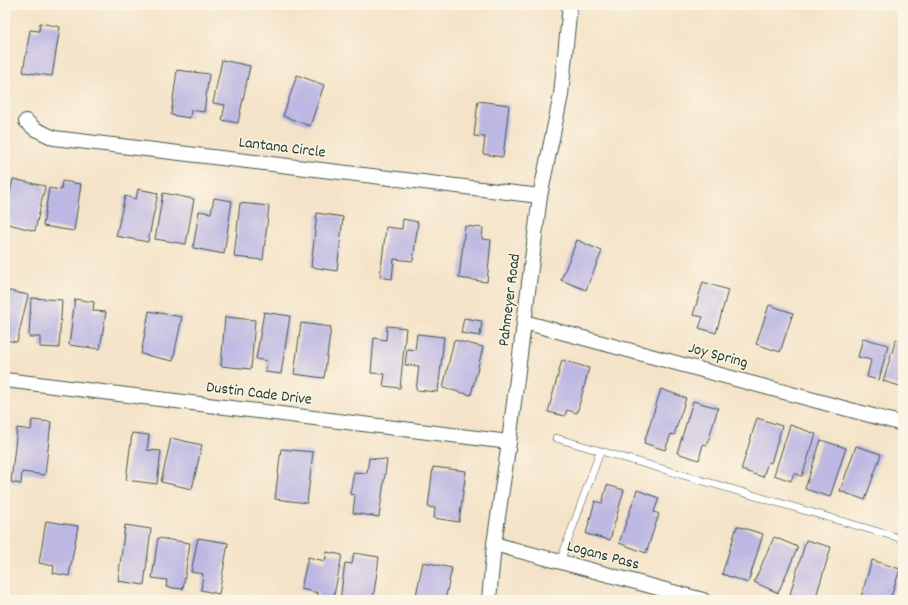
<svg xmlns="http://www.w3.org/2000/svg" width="908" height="605" font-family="Dekko,sans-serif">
<rect width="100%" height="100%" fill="#fcf5e5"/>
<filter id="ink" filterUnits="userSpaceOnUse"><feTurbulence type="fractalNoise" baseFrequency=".025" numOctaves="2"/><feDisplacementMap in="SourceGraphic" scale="8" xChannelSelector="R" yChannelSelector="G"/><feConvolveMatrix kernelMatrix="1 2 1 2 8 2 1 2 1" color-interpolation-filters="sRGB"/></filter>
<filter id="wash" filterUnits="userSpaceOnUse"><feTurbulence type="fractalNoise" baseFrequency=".012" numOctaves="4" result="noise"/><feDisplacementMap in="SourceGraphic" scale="16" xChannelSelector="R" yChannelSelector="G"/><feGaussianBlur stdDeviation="0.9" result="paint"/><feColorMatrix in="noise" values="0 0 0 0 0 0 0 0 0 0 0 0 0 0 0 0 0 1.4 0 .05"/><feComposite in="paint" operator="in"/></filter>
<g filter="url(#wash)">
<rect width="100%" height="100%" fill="#f4e3c8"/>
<g id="blocks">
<!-- building -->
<g fill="#bdb7e3">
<path d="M40 23 60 27 52 76 23 72 30 30 39 31Z"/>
<path d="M222 60 250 66 238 123 222 120 225 105 213 103Z"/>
<path d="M177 70 209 74 204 112 191 110 190 118 171 115Z"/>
<path d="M297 75 324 85 310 126 283 116Z"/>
<path d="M478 101 509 105 503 157 483 154 485 137 474 136Z"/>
<path d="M13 179 45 186 35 231 5 223V215Z"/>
<path d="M62 181 81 184 74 231 43 226 49 188 61 190Z"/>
<path d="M138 189 158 193 148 242 116 236 125 196 136 199Z"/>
<path d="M163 193 194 199 186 244 155 239Z"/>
<path d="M214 198 232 201 224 254 193 248 199 211 211 213Z"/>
<path d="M240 203 269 206 263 260 234 257Z"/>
<path d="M317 213 343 217 337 271 311 267Z"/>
<path d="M403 219 418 222 413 261 394 259 392 279 380 277 386 227 402 229Z"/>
<path d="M465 226 483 228 482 239 491 240 487 282 459 278Z"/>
<path d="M577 240 602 251 586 290 561 280Z"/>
<path d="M703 282 728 290 716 333 699 328 703 317 693 315Z"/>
<path d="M5 290 28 295 17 342 5 340Z"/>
<path d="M31 298 62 300 59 348 40 347V337H29Z"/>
<path d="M75 299 94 302 93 311 106 312 100 349 69 345Z"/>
<path d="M769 305 793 313 780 352 756 344Z"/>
<path d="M149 311 182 317 173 361 141 354Z"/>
<path d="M264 312 290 316 281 374 265 372 267 361 256 359Z"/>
<path d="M225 317 255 320 251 369 221 366Z"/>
<path d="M464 318 482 321 480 336 461 333Z"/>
<path d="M301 323 331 327 324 378 294 374Z"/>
<path d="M387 326 406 328 400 388 383 386 385 374 371 373 374 338 386 340Z"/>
<path d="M417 334 444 337 438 392 416 390 419 366 405 365 407 349 415 350Z"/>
<path d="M863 338 888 345 879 380 867 377 871 360 858 357Z"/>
<path d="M896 339 903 341V387L883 381Z"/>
<path d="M454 340 483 347 471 395 443 388Z"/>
<path d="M562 360 589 368 577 413 567 410 565 416 548 412Z"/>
<path d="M661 389 686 398 674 435 671 434 665 450 644 443Z"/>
<path d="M693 401 718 408 707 445 703 444 699 460 677 453Z"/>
<path d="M757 418 782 426 771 463 768 462 763 477 741 470Z"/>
<path d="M32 420 51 422 45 475 22 472 21 484 11 482 17 428 31 430Z"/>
<path d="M790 425 816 434 802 476 794 473 791 481 774 475Z"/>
<path d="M132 433 149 435 147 450 161 451 157 484 126 480Z"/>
<path d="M171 438 202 445 192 489 161 482Z"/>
<path d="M821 440 846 448 830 497 805 489Z"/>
<path d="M856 446 881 454 865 500 840 491Z"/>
<path d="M281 449 313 452 307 503 275 499Z"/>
<path d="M369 458 387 460 379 517 353 513 355 495 350 494 354 472 367 473Z"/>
<path d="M433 467 466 471 459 522 434 518 435 508 428 507Z"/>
<path d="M607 485 624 490 610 540 586 534 595 501 602 503Z"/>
<path d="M637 490 659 498 654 512 659 514 646 553 619 543Z"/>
<path d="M46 521 78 526 69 576 53 573 54 566 39 563Z"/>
<path d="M125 525 151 529 144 585 118 581Z"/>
<path d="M737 526 763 534 748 583 722 574Z"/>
<path d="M774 537 798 547 778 593 754 582Z"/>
<path d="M158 538 190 543 183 589 166 587 167 580 152 578Z"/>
<path d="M198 538 228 543 219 594 201 590 203 574 191 572Z"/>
<path d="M806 540 831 547 815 600H810L790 594Z"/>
<path d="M327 552 342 555 333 600H317L318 593 301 589 308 557 325 561Z"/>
<path d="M354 553 379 557 373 600H340L345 563 352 564Z"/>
<path d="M872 560 900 569 890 600H860Z"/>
<path d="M423 562 452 568 445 600H415Z"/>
</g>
</g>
</g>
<g filter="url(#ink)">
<use href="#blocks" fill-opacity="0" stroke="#3f564a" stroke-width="1"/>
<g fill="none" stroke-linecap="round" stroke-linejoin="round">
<!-- lane casing -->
<g stroke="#3f564a" stroke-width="8">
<g id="lane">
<path d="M556 438 903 539"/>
<path d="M560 562 600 452"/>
</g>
</g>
<!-- street casing -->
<g stroke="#3f564a" stroke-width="16">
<g id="street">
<path d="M26 121 35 129 54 138 540 196"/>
<path d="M524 322 903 424"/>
<path d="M5 380 509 442"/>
<path d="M494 544 703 600"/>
<path d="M489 600 494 544 509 442 540 196 561 95 570 5"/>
</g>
</g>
<!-- lane -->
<use href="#lane" stroke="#fff" stroke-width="7"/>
<!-- street -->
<use href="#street" stroke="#fff" stroke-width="14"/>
</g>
</g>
<g text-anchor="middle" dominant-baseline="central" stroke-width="3" stroke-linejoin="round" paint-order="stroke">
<!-- street labels -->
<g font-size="16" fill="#1f3d34" stroke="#fcf5e5">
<text transform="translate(282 148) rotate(7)">Lantana Circle</text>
<text transform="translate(510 300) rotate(-83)">Pahmeyer Road</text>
<text transform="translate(718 356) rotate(15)">Joy Spring</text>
<text transform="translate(259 394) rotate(7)">Dustin Cade Drive</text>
<text transform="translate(603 556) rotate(15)">Logans Pass</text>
</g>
</g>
<!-- margin -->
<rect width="908" height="605" fill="none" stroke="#fcf5e5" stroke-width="20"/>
</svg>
